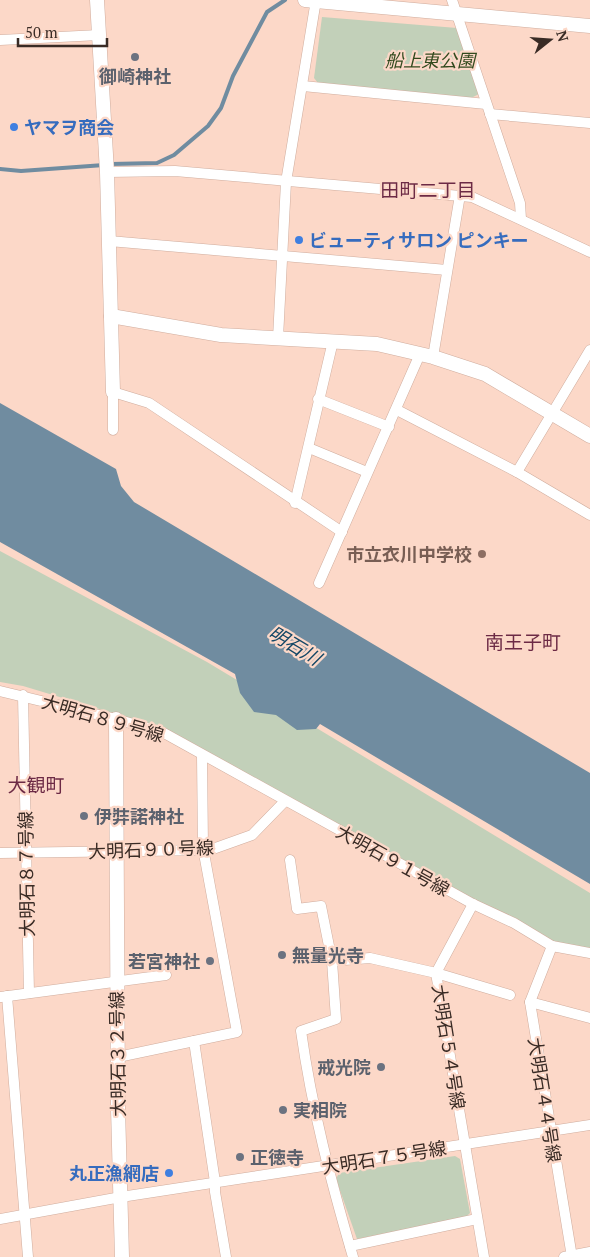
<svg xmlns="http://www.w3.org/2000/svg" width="590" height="1257" font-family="'PT Serif','Noto Sans JP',serif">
<rect width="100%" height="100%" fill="#fcd8c8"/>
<!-- green -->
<g fill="#c2d0b9">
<path d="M322 17 457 28 479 94 471 98 318 83 314 78Z"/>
<path d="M0 551 207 662 590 893V948L552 941 461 893 204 750 116 714 23 686 0 682Z"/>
<path d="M455 1156 460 1159 470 1213 466 1217 357 1239 336 1179 339 1173Z"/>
</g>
<!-- water -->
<path fill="#708ca0" d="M0 403 116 469 121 486 134 502 590 773V884L320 724 316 729 297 730 276 715 254 712 240 693 235 674 0 542Z"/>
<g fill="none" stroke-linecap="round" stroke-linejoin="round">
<!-- stream -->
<g stroke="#708ca0" stroke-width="4">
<path d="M111 164 157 163 174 155 208 126 221 108 233 76 267 12 285 0"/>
<path d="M0 169 21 171 104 165"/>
</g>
<!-- minor casing -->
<g stroke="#d0ad9e" stroke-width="11">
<g id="minor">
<path d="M452 0 520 203 521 219"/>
<path d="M0 40 99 35"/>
<path d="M303 86 486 104"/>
<path d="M490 114 590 123"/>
<path d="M107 172 175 171 472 197 590 252"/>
<path d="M109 241 447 270"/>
<path d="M278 338 286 182 316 0"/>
<path d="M433 357 460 195"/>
<path d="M318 399 389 427"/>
<path d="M397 410 517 472 590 515"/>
<path d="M113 430V392L149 403 342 532"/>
<path d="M309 448 367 472"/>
<path d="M517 472 590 350"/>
<path d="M295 503 333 341"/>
<path d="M319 583 420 354"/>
<path d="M0 691 116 719 164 733 473 904 514 923 552 946 590 953"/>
<path d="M23 695 29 993"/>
<path d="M0 853 210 850 252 835 285 801"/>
<path d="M290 860 297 909 321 906 332 961 336 1019 301 1031C312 1109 331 1182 353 1257"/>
<path d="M473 904 436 973 484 1257"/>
<path d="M552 946 530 1002 572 1257"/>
<path d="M332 961 370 958 436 973 510 995"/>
<path d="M7 996 28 1257"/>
<path d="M1 997 166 975"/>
<path d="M530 1002 590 1018"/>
<path d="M194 1041 215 1182V1192L226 1257"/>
<path d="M118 1057 237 1032 203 848 202 755"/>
<path d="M0 1219 121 1197 590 1125"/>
<path d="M350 1246 477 1219"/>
<path d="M564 1257 590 1252"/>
</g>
</g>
<!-- tertiary casing -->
<g stroke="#d0ad9e" stroke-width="15">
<g id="tertiary">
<path d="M97 0 107 172 113 392"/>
<path d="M305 0 590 26"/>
<path d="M111 316 221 335 377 344 433 357 485 374 590 436"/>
<path d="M116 719 118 1108 122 1257"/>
</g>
</g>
<!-- minor -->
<use href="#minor" stroke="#fff" stroke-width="10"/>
<!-- tertiary -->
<use href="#tertiary" stroke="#fff" stroke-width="14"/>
</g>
<!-- markers -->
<g fill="#6b7280" stroke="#fcd8c8" stroke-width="2">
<circle cx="135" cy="57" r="5"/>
<circle cx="84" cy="816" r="5"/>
<circle cx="282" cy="955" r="5"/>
<circle cx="210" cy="961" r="5"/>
<circle cx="381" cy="1067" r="5"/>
<circle cx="283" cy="1110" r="5"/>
<circle cx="240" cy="1157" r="5"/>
</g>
<g fill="#3f7fe0" stroke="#fcd8c8" stroke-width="2">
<circle cx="14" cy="127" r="5"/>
<circle cx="299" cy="240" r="5"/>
<circle cx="169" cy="1173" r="5"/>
</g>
<circle fill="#8d6e63" stroke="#fcd8c8" stroke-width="2" cx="482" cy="554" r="5"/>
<g text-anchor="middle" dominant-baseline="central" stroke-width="4.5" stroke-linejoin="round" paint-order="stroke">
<!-- park labels -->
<g font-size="18" font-style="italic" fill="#324a1e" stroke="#fcd8c8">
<text x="430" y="60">船上東公園</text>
</g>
<!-- worship labels -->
<g font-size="18" font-weight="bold" fill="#5b616d" stroke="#fcd8c8" text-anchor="start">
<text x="135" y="76" text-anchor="middle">御崎神社</text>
<text x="94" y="816">伊弉諾神社</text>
<text x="292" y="955">無量光寺</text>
<text x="200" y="961" text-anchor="end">若宮神社</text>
<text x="371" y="1067" text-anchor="end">戒光院</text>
<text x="293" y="1110">実相院</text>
<text x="250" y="1157">正徳寺</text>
</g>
<!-- shop labels -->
<g font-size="18" font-weight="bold" fill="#366cbe" stroke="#fcd8c8" text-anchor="start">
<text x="24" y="127">ヤマヲ商会</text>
<text x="309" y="240">ビューティサロン ピンキー</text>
<text x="159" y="1173" text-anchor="end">丸正漁網店</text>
</g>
<!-- education labels -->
<g font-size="18" font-weight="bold" fill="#785e54" stroke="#fcd8c8" text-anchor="end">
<text x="472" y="554">市立衣川中学校</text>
</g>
<!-- street labels -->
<g font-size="18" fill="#392b25" stroke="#fcd8c8">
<text transform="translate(103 718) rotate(16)">大明石８９号線</text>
<text transform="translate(151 849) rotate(-2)">大明石９０号線</text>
<text transform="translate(393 860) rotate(29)">大明石９１号線</text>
<text transform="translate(26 874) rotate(-91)">大明石８７号線</text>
<text transform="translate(449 1047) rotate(81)">大明石５４号線</text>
<text transform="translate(117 1054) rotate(-91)">大明石３２号線</text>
<text transform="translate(545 1100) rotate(81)">大明石４４号線</text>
<text transform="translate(384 1157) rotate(-9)">大明石７５号線</text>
</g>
<!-- neighbourhood labels -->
<g font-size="19" fill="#6c2a45" stroke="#fcd8c8">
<text x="428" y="189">田町二丁目</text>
<text x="523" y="641">南王子町</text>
<text x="36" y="784">大観町</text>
</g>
<!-- water labels -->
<g font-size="19" font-style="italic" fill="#144766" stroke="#fcd8c8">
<text transform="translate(295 645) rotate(31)">明石川</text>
</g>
</g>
<!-- north arrow -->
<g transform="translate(550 40) rotate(73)" stroke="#fcd8c8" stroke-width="4" paint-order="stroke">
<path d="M0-4L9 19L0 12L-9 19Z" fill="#392b25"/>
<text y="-8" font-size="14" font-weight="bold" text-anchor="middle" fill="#392b25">N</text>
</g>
<!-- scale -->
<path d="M18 38v8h89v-8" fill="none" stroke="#392b25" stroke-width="2.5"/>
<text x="25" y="38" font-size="15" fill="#392b25" stroke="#fcd8c8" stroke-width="4" paint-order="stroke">50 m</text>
</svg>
